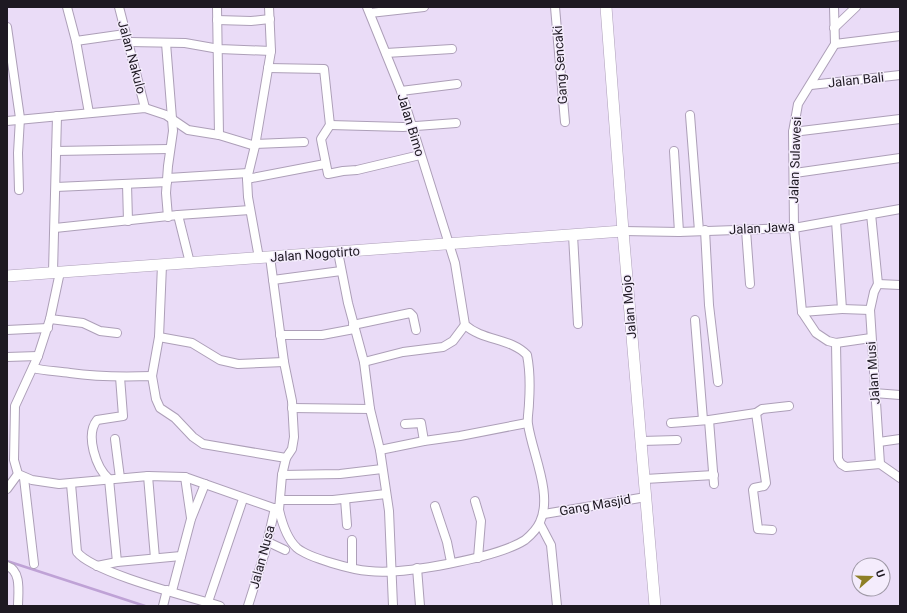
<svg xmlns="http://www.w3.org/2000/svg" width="907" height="613" font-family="Roboto,sans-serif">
<rect width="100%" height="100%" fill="#eadcf7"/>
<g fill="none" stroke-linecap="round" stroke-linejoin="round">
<!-- stream -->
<path stroke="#bfa2d6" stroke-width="2.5" d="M7 561 145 606"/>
<!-- minor casing -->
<g stroke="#ad9fb8" stroke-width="10">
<g id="minor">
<path d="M67 7 76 41 89 113"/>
<path d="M119 7 145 108"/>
<path d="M217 7 219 135"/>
<path d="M555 7 565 122"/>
<path d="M834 7 835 44 798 104 793 132 794 228 802 312 816 333 828 341 836 343 871 338"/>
<path d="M370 13 424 7"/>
<path d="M217 20 251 21 270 19"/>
<path d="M7 27 20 118 18 153 19 190"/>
<path d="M834 28 856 7"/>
<path d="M76 41 125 34"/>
<path d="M129 42 185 43 219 49 271 51"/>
<path d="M166 43 173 131 168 166 166 193 168 217"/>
<path d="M835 44 900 36"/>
<path d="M386 53 452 49"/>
<path d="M268 68 324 69 330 125"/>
<path d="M811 85 900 75"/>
<path d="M401 91 457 84"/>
<path d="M690 115 699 231"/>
<path d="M7 121 145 108 166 115 188 130 219 135 255 146"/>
<path d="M330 125 321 139 328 174 343 171 357 170 420 155"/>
<path d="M330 125 403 127 456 123"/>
<path d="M793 132 900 119"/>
<path d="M255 144 304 142"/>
<path d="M56 151 169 149"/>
<path d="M674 151 679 232"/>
<path d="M795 173 900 158"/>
<path d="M168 178 248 173"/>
<path d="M247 179 325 164"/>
<path d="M127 184 128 221"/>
<path d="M56 187 167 182"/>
<path d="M871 214 878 284"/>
<path d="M178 215 190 263"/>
<path d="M55 228 178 215 250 210"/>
<path d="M705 230 709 305 718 382"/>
<path d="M746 230 750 284"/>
<path d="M623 231 679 232 794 228 900 209"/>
<path d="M573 235 578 324"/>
<path d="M338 252 348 303 364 362 370 409 380 450 389 511 393 606"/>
<path d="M270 257 284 362 292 401 294 437 292 449 286 458"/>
<path d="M259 258 248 197 247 179 255 146 271 51 269 7"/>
<path d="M53 272 57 116"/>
<path d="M60 272 50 319 38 356 15 406 14 460 18 474 32 480 59 484 148 476 185 477 279 510C282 523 287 539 297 548 309 558 353 570 369 571 402 575 497 558 525 540 531 535 537 529 540 522 553 494 532 453 528 424 527 418 529 410 529 403 530 388 530 370 527 355 511 338 483 341 465 325L455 263 449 244 401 91 367 7"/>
<path d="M273 280 341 271"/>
<path d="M878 284 874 292 870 310 880 464"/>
<path d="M878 284 900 285"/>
<path d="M842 309 870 310"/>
<path d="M802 312 842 309 836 221"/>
<path d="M50 319 83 323 100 331 117 333"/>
<path d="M695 320 703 420"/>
<path d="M353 325 410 313 413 316 416 330"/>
<path d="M7 330 48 328"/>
<path d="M280 335H322L354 329"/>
<path d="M159 337 192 343 220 360 238 364 284 362"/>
<path d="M836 343 838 459 841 464 846 467 880 464 900 478"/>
<path d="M7 357 38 356"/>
<path d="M364 362 403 352 443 347 453 341 465 325"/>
<path d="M33 368C45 371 57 371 70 373 98 377 124 377 152 376L156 399 160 408 175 418 193 437 203 444 286 458 282 475 279 510"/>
<path d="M152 376 159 337 162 265"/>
<path d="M874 393 900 395"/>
<path d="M292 408 370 409"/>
<path d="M756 413 766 483 764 486 754 488 753 490 758 529 772 530"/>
<path d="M709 420 714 484"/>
<path d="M671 423 709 420 756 413 762 409 789 406"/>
<path d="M405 424 421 423 424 441"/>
<path d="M115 439 120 478"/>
<path d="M642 441 677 440"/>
<path d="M879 442 900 439"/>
<path d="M380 450 424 441 460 436 527 423"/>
<path d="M282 475 340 474 382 469"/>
<path d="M148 476 155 558"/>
<path d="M185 477 191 518"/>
<path d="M24 478 34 564"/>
<path d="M645 479 714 475"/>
<path d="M71 484 77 552C93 573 190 597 220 606"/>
<path d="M7 489 18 474"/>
<path d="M345 499 347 525"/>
<path d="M280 500H333L386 494"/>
<path d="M475 501 481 521 478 558"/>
<path d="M435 506 447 542 451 562"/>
<path d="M544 514 646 497"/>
<path d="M540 524 551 545 557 606"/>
<path d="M352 540V568"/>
<path d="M268 542 285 550"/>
<path d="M117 562 109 479C96 468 85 435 97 420L123 416 120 377"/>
<path d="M7 566C22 571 18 593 18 606"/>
<path d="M97 566 117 562 181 556"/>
<path d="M417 568 420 606"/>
<path d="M172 591 191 519 205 484"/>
<path d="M208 602 243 499"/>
<path d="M163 606 167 590"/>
<path d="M248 606 265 552 275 508"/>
</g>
</g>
<!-- tertiary casing -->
<g stroke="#ad9fb8" stroke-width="12">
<g id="tertiary">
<path d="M606 7 623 231 655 606"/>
<path d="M7 276 623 231"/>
</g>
</g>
<!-- minor -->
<use href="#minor" stroke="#fff" stroke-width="8"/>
<!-- tertiary -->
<use href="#tertiary" stroke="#fff" stroke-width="11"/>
</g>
<g text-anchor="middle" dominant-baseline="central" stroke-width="3" stroke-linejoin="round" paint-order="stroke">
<!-- street labels -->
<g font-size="13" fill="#1e1922" stroke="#f4ecfc">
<text transform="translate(132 57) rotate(75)">Jalan Nakulo</text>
<text transform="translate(560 65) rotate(-94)">Gang Sencaki</text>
<text transform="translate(856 80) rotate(-6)">Jalan Bali</text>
<text transform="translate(411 125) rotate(73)">Jalan Bimo</text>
<text transform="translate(795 160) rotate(-88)">Jalan Sulawesi</text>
<text transform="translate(762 228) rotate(-3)">Jalan Jawa</text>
<text transform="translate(315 254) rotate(-4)">Jalan Nogotirto</text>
<text transform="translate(629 307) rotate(-95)">Jalan Mojo</text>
<text transform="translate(873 373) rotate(-94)">Jalan Musi</text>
<text transform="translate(595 505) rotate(-10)">Gang Masjid</text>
<text transform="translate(262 557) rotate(-75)">Jalan Nusa</text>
</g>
</g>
<!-- border -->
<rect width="907" height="613" fill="none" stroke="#1e1922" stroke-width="16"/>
<!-- north arrow -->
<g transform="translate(871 577) rotate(70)"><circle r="19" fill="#f4ecfc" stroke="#9e98a5"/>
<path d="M0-3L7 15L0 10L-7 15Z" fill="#8e7f26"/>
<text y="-6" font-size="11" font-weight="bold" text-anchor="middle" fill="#1e1922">U</text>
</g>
</svg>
